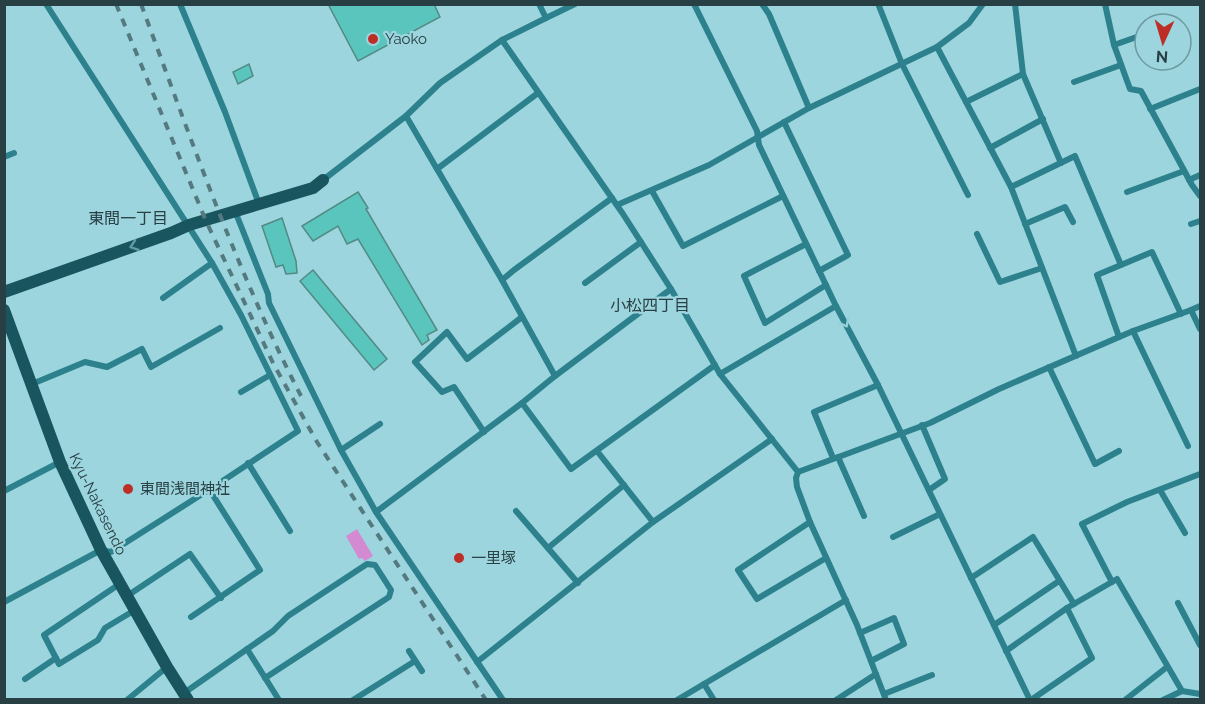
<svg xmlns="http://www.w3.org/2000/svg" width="1205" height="704" font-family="Raleway,'Noto Sans JP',sans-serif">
<rect width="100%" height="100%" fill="#9cd5de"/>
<!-- green -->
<path fill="#d38ad0" d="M357 529 373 556 365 561 362 558 359 559 346 536Z"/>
<!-- building -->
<g fill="#5ac5bc" stroke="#528a85" stroke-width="1.5">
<path d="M328 4H434L440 17 358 61Z"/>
<path d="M249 64 253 76 238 84 233 72Z"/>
<path d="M358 192 368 208 366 209 437 330 427 335 429 340 422 345 358 239 347 244 338 226 313 241 302 226Z"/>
<path d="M282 218 296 261 297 273 286 274 283 265 276 267 262 226Z"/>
<path d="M313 270 387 359 374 370 300 281Z"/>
</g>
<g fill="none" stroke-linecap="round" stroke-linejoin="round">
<!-- street -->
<g stroke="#2c818d" stroke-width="6">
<path d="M180 4 225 112 259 204"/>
<path d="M539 4 546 18"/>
<path d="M694 4 757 131 759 145 836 306 878 385 1030 700"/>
<path d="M762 4 769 14 809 108"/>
<path d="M1015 4 1023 74 1061 163"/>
<path d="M1105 4 1114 45 1130 89 1141 91 1192 185 1200 196"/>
<path d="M879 6 902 64 968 195"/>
<path d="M502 40 623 214 671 289 720 374 798 472 796 478 797 487 810 522 857 625 886 700"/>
<path d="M1114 45 1145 34"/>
<path d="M937 47 1011 187 1076 356"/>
<path d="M1074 82 1121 65"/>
<path d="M966 102 1023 74"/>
<path d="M1150 109 1200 89"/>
<path d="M406 116 502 280 555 376"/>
<path d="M784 122 848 255 819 271"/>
<path d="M990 148 1043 119"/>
<path d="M4 157 14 153"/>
<path d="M437 169 538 93"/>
<path d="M323 180 406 116 440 83 502 40 546 18 575 4"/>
<path d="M1189 180 1200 175"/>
<path d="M1011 187 1075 156 1121 265"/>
<path d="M652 191 683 246 783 196"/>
<path d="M1127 192 1184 171"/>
<path d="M617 205 709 165 809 108 937 47 969 23 983 4"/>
<path d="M235 211 268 294 269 303 341 450 376 512 503 700"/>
<path d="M1025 224 1065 207 1073 222"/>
<path d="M1191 224 1200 221"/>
<path d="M977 234 1000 282 1042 268"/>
<path d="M806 244 744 276 765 323 826 285"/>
<path d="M502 280 514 270 612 198"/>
<path d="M585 283 641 242"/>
<path d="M163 298 212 263"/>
<path d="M1191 310 1200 329"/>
<path d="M1133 331 1188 446"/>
<path d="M1119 337 1097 275 1152 252 1181 314"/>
<path d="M1049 367 1095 464 1119 451"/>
<path d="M720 374 836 306"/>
<path d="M32 384 85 362 107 367 142 349 151 367 220 328"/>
<path d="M241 392 270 375"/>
<path d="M522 403 571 469 715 365"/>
<path d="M922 425 945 479 929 490"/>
<path d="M484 432 454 387 442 392 415 362 447 332 467 359 522 317"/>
<path d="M341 450 380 424"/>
<path d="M597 451 653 522"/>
<path d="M838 457 864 516"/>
<path d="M833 458 814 412 878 385"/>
<path d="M248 463 290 531"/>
<path d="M798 472 930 423 999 389 1133 331 1191 310 1200 306"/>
<path d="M1160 490 1185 533"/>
<path d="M4 491 60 462"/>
<path d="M516 511 578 583"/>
<path d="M376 512 522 403 555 376 671 289"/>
<path d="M810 522 738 570 757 599 826 558"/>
<path d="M893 537 940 514"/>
<path d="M548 548 624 485"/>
<path d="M971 578 1033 537 1074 604"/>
<path d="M1112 582 1082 524 1127 502 1200 474"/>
<path d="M121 583 44 635 59 664 98 640 105 628 135 610"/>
<path d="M127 596 190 554 221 598"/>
<path d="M4 602 101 550 111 552 218 484 298 431 241 315 212 263 46 4"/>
<path d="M1178 603 1200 645"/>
<path d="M191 617 260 570 209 489"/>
<path d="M994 625 1059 581"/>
<path d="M860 633 894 618 904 644 871 661"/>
<path d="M247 649 279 700"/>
<path d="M409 651 422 671"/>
<path d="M1006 651 1067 608 1117 579 1182 691"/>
<path d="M477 662 653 522 772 439"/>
<path d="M25 679 56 658"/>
<path d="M704 684 714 700"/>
<path d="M184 693 273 631 288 616 367 564 375 565 391 590 389 597 265 678"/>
<path d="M884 694 932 675"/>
<path d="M127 700 167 667"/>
<path d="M353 700 415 661"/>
<path d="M677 700 846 600"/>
<path d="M836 700 876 674"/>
<path d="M1031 700 1092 658 1067 608"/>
<path d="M1125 700 1167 667"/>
<path d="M1163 700 1182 691 1200 694"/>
</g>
<!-- secondary -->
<g stroke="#19555e" stroke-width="12">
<path d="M4 292 171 233 189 225 313 188 323 180"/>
<path d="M4 310 60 462 101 550 167 667 188 700"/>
</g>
<!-- rail -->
<g stroke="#54797e" stroke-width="4" stroke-dasharray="8 8" stroke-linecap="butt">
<path d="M116 4 206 221 274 365 317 442 486 700"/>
<path d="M141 4C190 136 236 270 301 396"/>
</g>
</g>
<!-- one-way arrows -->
<defs><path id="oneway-chevron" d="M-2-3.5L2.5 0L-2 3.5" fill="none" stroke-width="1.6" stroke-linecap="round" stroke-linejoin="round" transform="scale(1.5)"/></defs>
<use stroke="#619ba4" href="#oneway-chevron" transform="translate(134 246) rotate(161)"/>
<use stroke="#96d1da" href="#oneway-chevron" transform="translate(845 323) rotate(62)"/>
<!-- markers -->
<g fill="#bc2e26" stroke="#9cd5de" stroke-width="2">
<circle cx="373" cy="39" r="6"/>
<circle cx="128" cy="489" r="6"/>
<circle cx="459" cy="558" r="6"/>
</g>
<g text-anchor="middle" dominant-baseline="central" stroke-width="4.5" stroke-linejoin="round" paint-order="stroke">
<!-- poi labels -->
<g font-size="15" fill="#284044" stroke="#9cd5de" text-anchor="start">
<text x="385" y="39">Yaoko</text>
<text x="140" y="489">東間浅間神社</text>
<text x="471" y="558">一里塚</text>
</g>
<!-- street labels -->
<g font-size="15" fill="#284044" stroke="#9cd5de">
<text transform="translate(98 504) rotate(64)">Kyu-Nakasendo</text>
</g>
<!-- neighbourhood labels -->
<g font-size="16" fill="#284044" stroke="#9cd5de">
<text x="128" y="218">東間一丁目</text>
<text x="650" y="305">小松四丁目</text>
</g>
</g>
<!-- border -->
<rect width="1205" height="704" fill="none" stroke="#284044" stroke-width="12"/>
<!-- north arrow -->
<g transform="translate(1163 42) rotate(184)"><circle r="28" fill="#9cd5de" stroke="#6e99a0" stroke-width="1.5"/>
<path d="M0-4.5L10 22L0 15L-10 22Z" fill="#bc2e26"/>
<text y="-9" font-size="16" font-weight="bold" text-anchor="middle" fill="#284044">N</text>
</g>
</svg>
